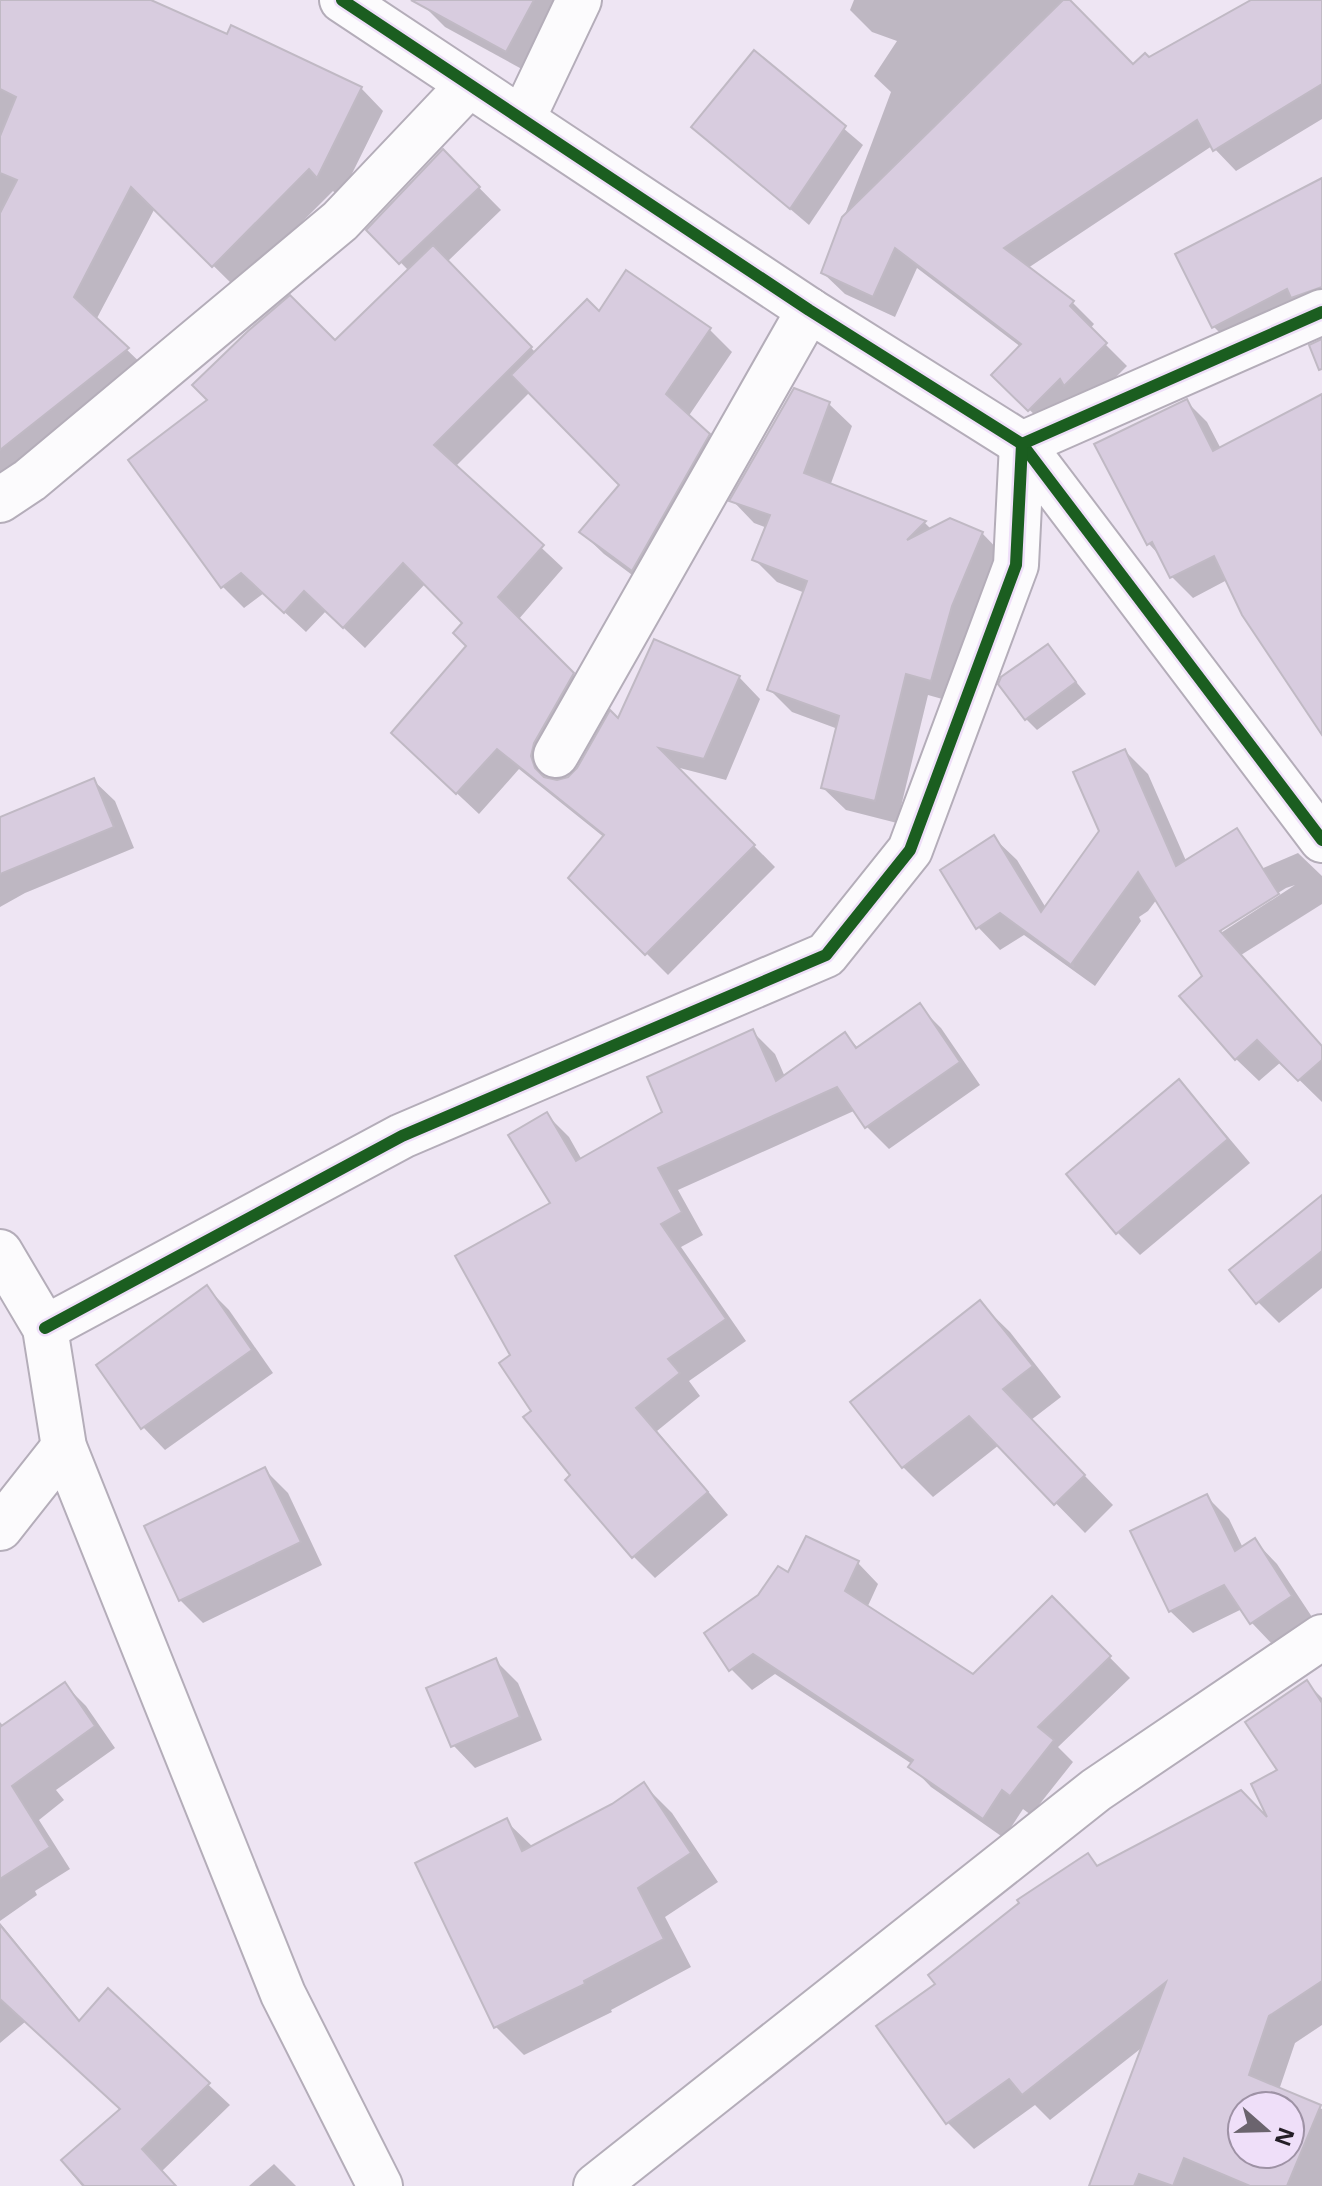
<svg xmlns="http://www.w3.org/2000/svg" width="1322" height="2186" font-family="'Noto Sans',sans-serif">
<rect width="100%" height="100%" fill="#eee5f3"/>
<!-- shadow -->
<g fill="#0003" fill-rule="evenodd">
<path d="M0 0H146L227 37 361 88 383 111 340 198 333 191 236 288 155 208 96 320 150 372 0 490Z"/>
<path d="M425 0H568L529 73 445 27 422 4Z"/>
<path d="M854 0H1068L1133 66 1254 0H1322V119L1236 171 1212 146 1028 268 1072 302 1094 324 1090 329 1127 366 1087 406 1051 431 994 375 1021 347 917 268 895 317 845 294 823 273 891 92 874 76 897 41 872 32 850 10Z"/>
<path d="M754 52 863 145 809 225 694 127Z"/>
<path d="M443 151 501 210 447 262 536 353 599 314 709 329 732 352 688 417 731 458 655 592 604 554 581 532 622 485 530 392 455 467 563 568 518 620 594 696 555 765 553 781 569 779 619 721 739 677 760 699 726 780 676 767 775 867 668 975 571 878 605 838 519 769 479 814 415 754 469 646 465 623 426 583 365 648 326 611 306 632 264 593 244 608 223 587 130 460 335 343 409 271 369 230Z"/>
<path d="M1322 180V316L1235 348 1214 327 1177 255Z"/>
<path d="M1322 396V732L1227 580 1193 598 1172 577 1162 558 1149 544 1186 401 1207 422 1221 449Z"/>
<path d="M829 404 852 426 830 486 925 523 932 530 982 533 1004 556 953 702 928 695 897 823 846 810 823 788 838 729 792 712 769 689 805 593 777 582 754 559 767 528 754 523 732 500Z"/>
<path d="M1047 646 1086 694 1037 730 1026 719Z"/>
<path d="M1125 751 1148 774 1201 895 1298 853 1322 876V904L1241 955 1322 1046V1102L1281 1062 1259 1081 1236 1059 1204 976 1157 899 1148 911 1139 917 1141 921 1095 986 1024 935 1000 950 978 927 994 838 1017 860 1046 908 1101 831ZM1295 885 1213 938 1211 935 1286 888Z"/>
<path d="M93 780 115 801 134 848 25 893 0 907V819Z"/>
<path d="M919 1006 941 1028 980 1085 889 1149 867 1127 856 1110 678 1190 703 1235 681 1247 746 1341 689 1381 700 1396 657 1431 728 1515 655 1578 633 1556 572 1476 534 1411 513 1355 552 1203 547 1115 569 1137 582 1160 665 1113 753 1032 775 1054 785 1077 845 1034 858 1048Z"/>
<path d="M1179 1082 1201 1105 1250 1163 1140 1255 1117 1232Z"/>
<path d="M1322 1197V1288L1279 1323 1258 1302Z"/>
<path d="M207 1288 229 1310 273 1373 165 1450 143 1427Z"/>
<path d="M980 1303 1010 1332 1061 1397 1031 1420 1113 1505 1085 1533 999 1445 933 1497 903 1467 853 1402Z"/>
<path d="M265 1470 288 1493 322 1565 203 1623 180 1600Z"/>
<path d="M1206 1496 1229 1519 1243 1548 1255 1541 1277 1564 1314 1620 1274 1646 1252 1623 1242 1609 1193 1633 1170 1611Z"/>
<path d="M858 1563 878 1584 867 1608 973 1677 1052 1599 1130 1678 1058 1747 1073 1762 1031 1815 1023 1809 1004 1838 931 1787 911 1766 912 1764 775 1674 752 1690 731 1669 789 1575Z"/>
<path d="M495 1660 518 1683 542 1740 475 1768 453 1745Z"/>
<path d="M1307 1683 1322 1698V2025L1295 2043 1279 2090 1322 2109V2186H1091L1144 2046 1050 2120 1035 2105 974 2149 948 2123 937 1984 1088 1855 1099 1867 1272 1824 1280 1771ZM1242 2106H1290V2154H1242Z"/>
<path d="M65 1685 86 1706 115 1748 56 1790 64 1800 39 1820 70 1869 35 1891 37 1895 0 1921V1722L4 1727Z"/>
<path d="M644 1785 672 1813 718 1882 665 1917 691 1967 611 2010 612 2012 524 2055 496 2027 506 1821 533 1847 613 1806Z"/>
<path d="M0 1923 81 2022 108 1991 230 2105 161 2172 175 2186H82L68 2169 122 2110 25 2022 0 2043Z"/>
<path d="M274 2164 296 2186H249Z"/>
</g>
<!-- building -->
<g fill="#d8ccdf" stroke="#c0b9c4" stroke-width="2" fill-rule="evenodd">
<path d="M0 0H151L227 34 231 25 362 87 317 178 309 169 212 267 131 187 74 297 129 348 0 450V213L17 180 0 173V136L16 97 0 89Z"/>
<path d="M411 0H534L506 52Z"/>
<path d="M1063 0H1070L1133 64 1145 53 1149 57 1251 0H1322V84L1213 151 1197 120 1004 248 1074 301 1070 306 1107 343 1064 386 1060 379 1028 411 991 375 1021 344 895 248 873 297 821 273 842 217Z"/>
<path d="M754 50 846 126 790 209 691 127Z"/>
<path d="M443 149 480 187 399 264 366 230Z"/>
<path d="M1322 178V287L1291 298 1287 289 1212 328 1175 254Z"/>
<path d="M433 245 532 347 434 445 544 545 498 597 574 673 534 743 531 756 535 768 544 777 557 780 568 777 577 768 610 710 618 718 654 639 740 676 704 759 659 748 755 845 645 955 568 878 604 835 497 749 456 794 391 733 466 646 453 633 462 623 403 563 343 628 304 591 284 613 241 573 221 588 128 460 207 400 192 385 248 331 290 295 335 340Z"/>
<path d="M626 270 711 328 666 394 710 434 632 571 579 532 619 485 511 375 587 299 599 311Z"/>
<path d="M1322 339V369L1319 370 1309 345Z"/>
<path d="M794 388 830 402 804 473 926 521 907 540 950 518 983 532 952 606 931 681 906 674 875 801 821 788 839 716 767 690 807 581 752 560 770 515 729 501Z"/>
<path d="M1322 394V735L1242 615 1214 556 1170 578 1152 542 1147 545 1094 444 1187 399 1213 451Z"/>
<path d="M1048 644 1076 682 1025 720 998 684 1001 677Z"/>
<path d="M1125 749 1176 866 1237 828 1279 894 1220 931 1322 1046V1060L1298 1081 1257 1040 1235 1060 1179 996 1202 976 1138 872 1072 963 1074 967 1000 913 976 929 940 870 994 835 1041 912 1099 831 1073 772Z"/>
<path d="M94 778 114 827 0 874V817Z"/>
<path d="M920 1003 960 1062 865 1128 837 1087 658 1168 682 1212 661 1224 726 1319 668 1359 680 1373 636 1408 708 1492 632 1558 565 1480 570 1475 523 1417 531 1411 499 1363 510 1355 455 1256 550 1203 508 1135 547 1112 576 1161 662 1112 647 1077 753 1029 776 1081 845 1032 856 1048Z"/>
<path d="M1179 1079 1228 1139 1116 1234 1066 1174Z"/>
<path d="M1322 1195V1251L1256 1304 1229 1270Z"/>
<path d="M207 1285 252 1350 141 1429 96 1365Z"/>
<path d="M980 1300 1033 1366 1003 1389 1085 1475 1054 1505 969 1416 902 1468 850 1402Z"/>
<path d="M265 1467 301 1542 179 1601 144 1526Z"/>
<path d="M1207 1494 1235 1551 1255 1538 1292 1596 1250 1624 1224 1585 1169 1612 1130 1531Z"/>
<path d="M806 1536 859 1561 845 1591 973 1674 1052 1596 1111 1656 1038 1727 1054 1740 1010 1796 1002 1790 983 1819 908 1767 913 1760 753 1654 729 1671 704 1633 758 1595 778 1566 788 1572Z"/>
<path d="M496 1658 520 1717 451 1747 426 1688Z"/>
<path d="M1307 1680 1322 1703V1981L1269 2016 1249 2075 1321 2105 1287 2186H1250L1184 2158 1173 2186 1139 2174 1134 2186H1089L1166 1982 1022 2095 1009 2079 946 2124 876 2026 935 1984 928 1975 1019 1903 1017 1900 1088 1853 1097 1866 1241 1790 1267 1817 1251 1784 1277 1770 1245 1722ZM1242 2106H1290V2154H1242Z"/>
<path d="M65 1682 95 1726 12 1786 50 1847 0 1879V1727Z"/>
<path d="M644 1782 691 1853 638 1888 664 1939 584 1981 585 1984 494 2028 415 1863 507 1818 522 1851 612 1804Z"/>
<path d="M0 1925 79 2021 108 1988 210 2083 142 2149 176 2186H84L61 2160 120 2109 0 1999Z"/>
</g>
<g fill="none" stroke-linecap="round" stroke-linejoin="round">
<!-- minor casing -->
<g stroke="#b4adb9" stroke-width="48">
<g id="minor">
<path d="M342 0 809 310 1022 444 1322 840"/>
<path d="M523 118 579 0"/>
<path d="M0 500 30 480 340 221 468 86"/>
<path d="M556 755 809 310"/>
<path d="M0 1252 45 1328 64 1447 283 1994 380 2186"/>
<path d="M45 1328 402 1136 826 955 910 850 1016 565 1022 444 1322 312"/>
<path d="M0 1528 64 1447"/>
<path d="M596 2186 1096 1790 1322 1637"/>
</g>
</g>
<!-- minor -->
<use href="#minor" stroke="#fcfbfd" stroke-width="44"/>
<!-- cycleway casing -->
<g stroke="#efdff9" stroke-width="17">
<g id="cycleway">
<path d="M342 0 809 310 1022 444 1322 840"/>
<path d="M45 1328 402 1136 826 955 910 850 1016 565 1022 444 1322 312"/>
</g>
</g>
<!-- cycleway -->
<use href="#cycleway" stroke="#1b5e20" stroke-width="12"/>
</g>
<!-- north arrow -->
<g transform="translate(1266 2130) rotate(110)"><circle r="38" fill="#efdff9" stroke="#9e92a5" stroke-width="2"/>
<path d="M0-6L14 30L0 20L-14 30Z" fill="#6b646e"/>
<text y="-12" font-size="22" font-weight="bold" text-anchor="middle" fill="#241e27">N</text>
</g>
</svg>
